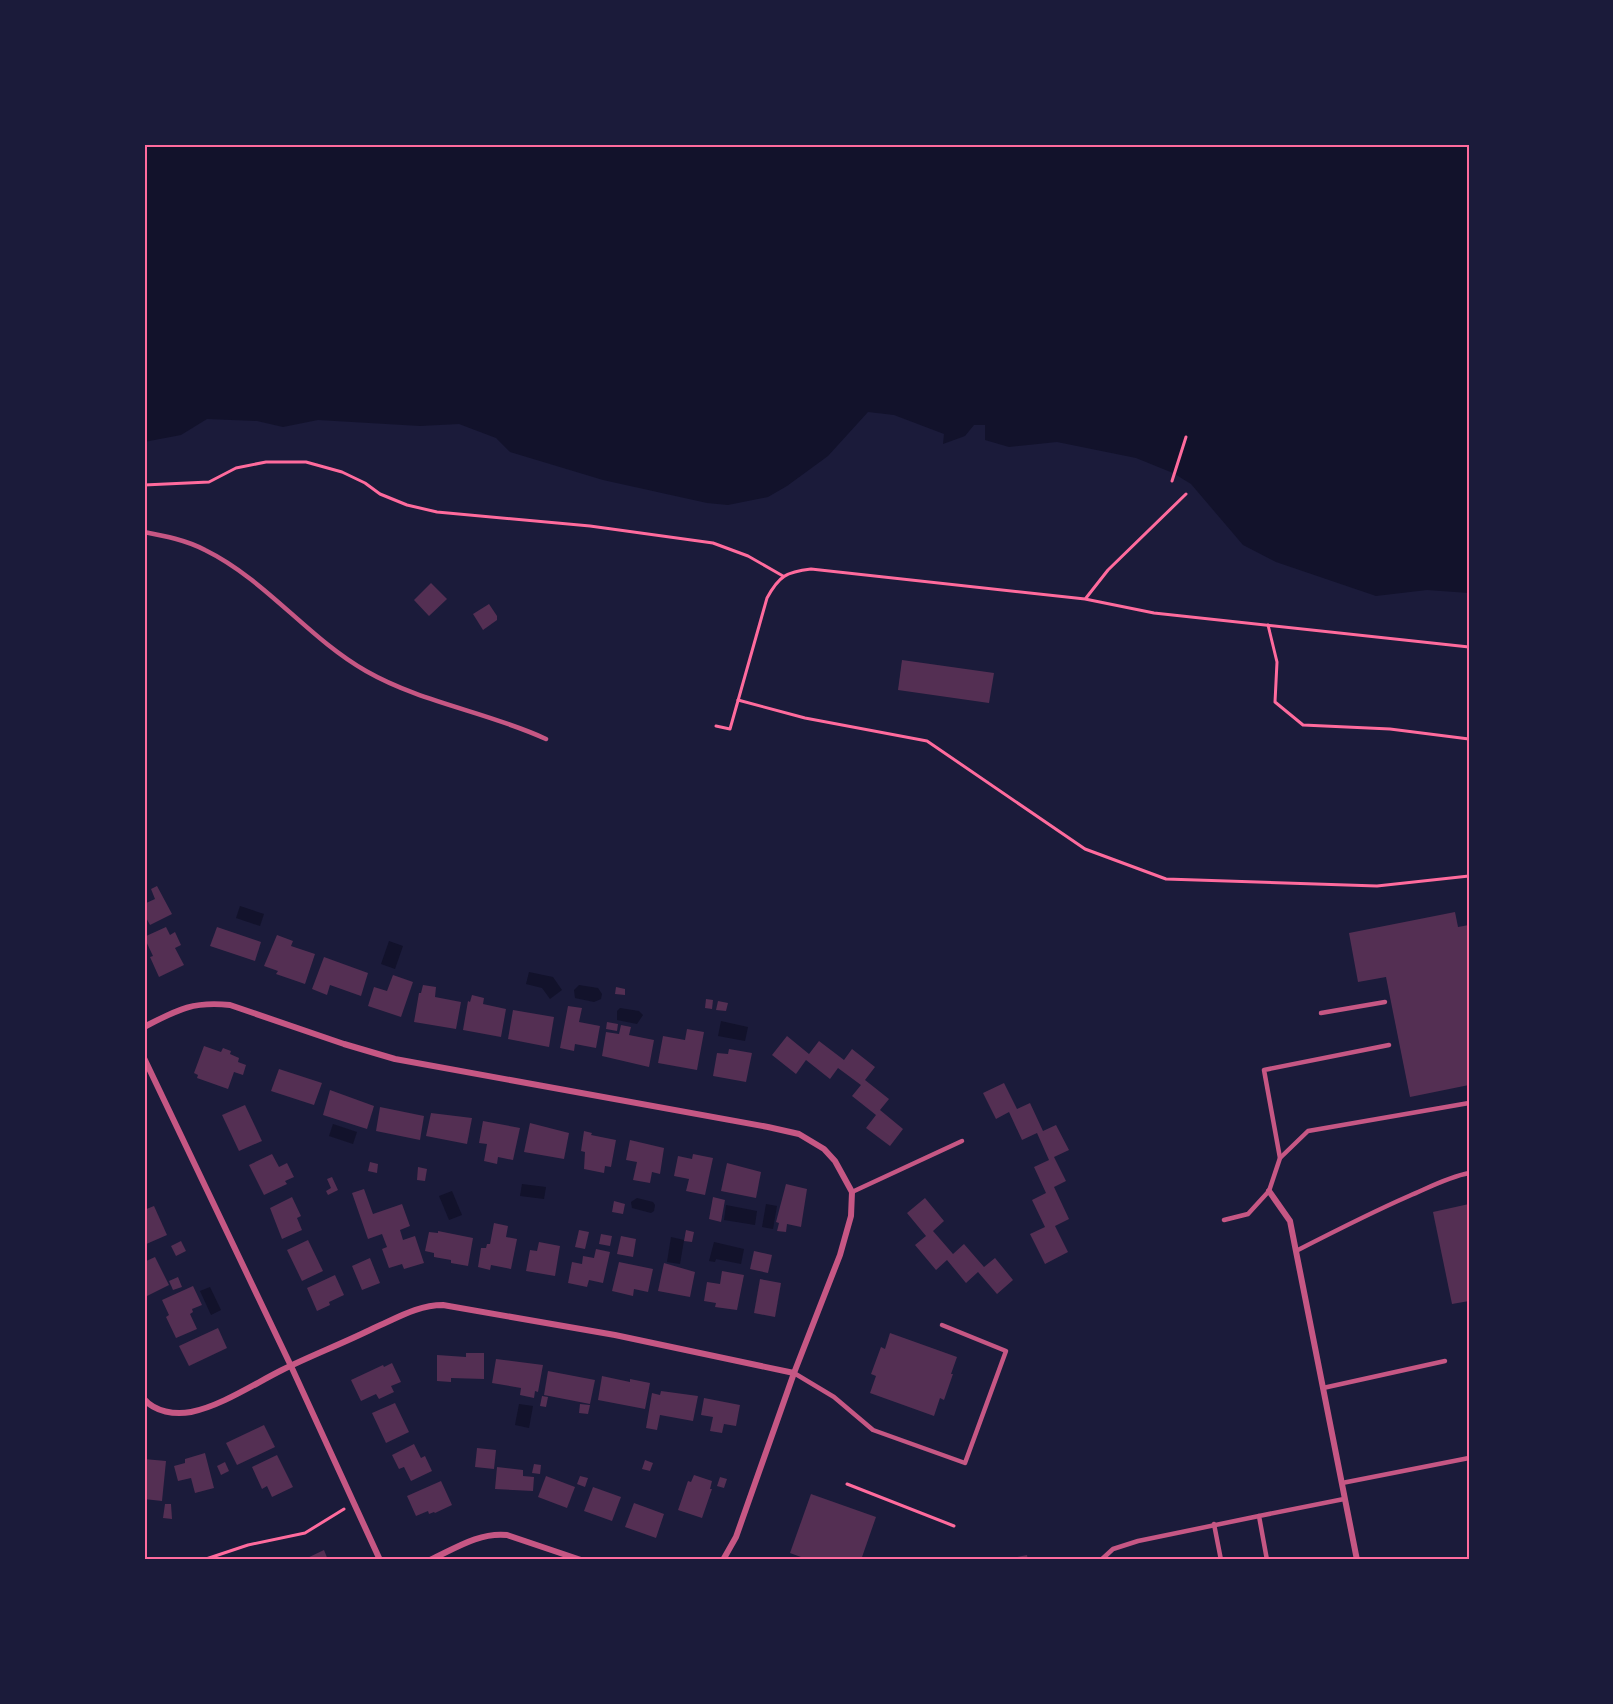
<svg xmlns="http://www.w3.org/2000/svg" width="1613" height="1704" font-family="'Titillium Web',sans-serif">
<rect width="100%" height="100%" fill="#1b1b3a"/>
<!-- water -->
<g fill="#12122b">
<path d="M144 144H1469V593L1427 590 1376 596 1276 562 1243 545 1191 484 1173 473 1136 458 1057 442 1009 447 985 440V425H974L965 436 943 444 944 434 894 415 868 412 828 456 787 486 768 497 728 505 707 503 603 480 510 452 496 438 459 424 420 426 318 420 283 427 257 421 207 419 181 435 144 442Z"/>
<path d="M240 906 264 914 260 926 236 918Z"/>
<path d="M389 941 403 946 395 969 381 964Z"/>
<path d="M529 972 553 977 562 990 550 999 542 988 526 984Z"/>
<path d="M579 985 598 988 602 994 601 999 594 1002 575 998 574 990Z"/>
<path d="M620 1008 639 1011 643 1015 637 1024 617 1020V1011Z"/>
<path d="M721 1021 748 1027 745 1041 718 1036Z"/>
<path d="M333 1124 357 1132 353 1144 329 1136Z"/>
<path d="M522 1184 546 1187 544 1199 520 1196Z"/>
<path d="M452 1191 462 1215 449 1220 439 1196Z"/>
<path d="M637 1198 653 1202 655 1205 654 1211 651 1213 632 1208 631 1202Z"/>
<path d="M766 1204 777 1206 773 1229 762 1227Z"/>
<path d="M726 1205 757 1211 755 1225 724 1220Z"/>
<path d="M671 1237 684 1240 680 1264 667 1262Z"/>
<path d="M714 1242 744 1249 741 1264 716 1259 715 1262 709 1261Z"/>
<path d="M210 1287 221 1310 211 1315 200 1291Z"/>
<path d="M519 1404 533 1406 529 1428 515 1425Z"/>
</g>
<!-- building -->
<g fill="#542f53">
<path d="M431 583 447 599 429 616 414 600Z"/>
<path d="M489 604 497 616V620L483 630 473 614Z"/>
<path d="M902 660 994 673 989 703 898 690Z"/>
<path d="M157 886 172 914 150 925 144 914V904L155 899 151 889Z"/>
<path d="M1455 912 1458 927 1469 925V1085L1410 1097 1386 977 1358 982 1349 933Z"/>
<path d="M166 927 170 935 175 932 181 945 175 948 184 965 159 977 150 957 153 956 144 937Z"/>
<path d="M217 927 261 942 255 961 210 946Z"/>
<path d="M277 935 293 941 291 946 315 954 305 984 276 974 278 971 264 966Z"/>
<path d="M324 957 368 973 361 996 330 985 327 995 312 989Z"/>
<path d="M393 975 413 982 401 1017 368 1006 374 987 387 991Z"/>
<path d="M423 985 436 987 435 997 461 1002 456 1029 414 1022 419 993H421Z"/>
<path d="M616 987 625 989V995L615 994Z"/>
<path d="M472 995 484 998 483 1004 506 1009 501 1037 463 1030 468 1001 470 1002Z"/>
<path d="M706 999 713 1000 712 1009 705 1008Z"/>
<path d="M718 1001 728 1003 726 1011 716 1010Z"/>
<path d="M568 1006 582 1008 579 1022 600 1026 596 1048 575 1044 574 1051 560 1048Z"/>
<path d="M513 1010 554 1017 549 1047 508 1039Z"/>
<path d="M607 1022 618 1024 617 1031 606 1029Z"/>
<path d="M621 1025 631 1027 629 1035 654 1040 649 1067 602 1056 606 1032 619 1034Z"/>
<path d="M687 1029 704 1032 697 1070 658 1063 663 1036 685 1040Z"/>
<path d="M787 1036 809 1054 819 1041 844 1060 852 1049 875 1067 865 1080 889 1099 880 1110 903 1129 890 1146 866 1128 876 1115 852 1096 861 1085 838 1068 830 1079 806 1060 796 1074 772 1055Z"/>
<path d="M204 1046 221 1052 223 1048 231 1051 230 1054 239 1058 238 1062 246 1065 243 1075 234 1072 228 1089 197 1078 198 1075 194 1073Z"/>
<path d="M729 1049 752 1053 746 1082 713 1076 717 1053 728 1054Z"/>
<path d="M279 1069 322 1083 314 1105 271 1091Z"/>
<path d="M1004 1083 1017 1109 1030 1103 1043 1131 1056 1125 1069 1150 1054 1157 1066 1181 1054 1187 1069 1219 1055 1226 1068 1252 1045 1264 1030 1234 1045 1227 1032 1200 1046 1193 1034 1167 1049 1160 1037 1133 1022 1140 1009 1112 996 1119 983 1093Z"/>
<path d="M330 1090 374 1106 367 1129 323 1115Z"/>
<path d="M245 1105 262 1141 239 1151 222 1115Z"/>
<path d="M380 1107 424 1116 420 1140 376 1131Z"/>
<path d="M431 1113 472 1118 467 1144 426 1136Z"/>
<path d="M483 1121 520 1128 513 1160 498 1157 497 1164 484 1161 487 1144 479 1143Z"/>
<path d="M530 1123 569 1133 564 1159 524 1152Z"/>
<path d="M584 1131 592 1133 591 1135 616 1140 611 1167 605 1166 604 1173 584 1169 585 1152 581 1151Z"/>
<path d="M630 1140 664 1148 660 1174 652 1172 650 1183 633 1180 637 1162 626 1160Z"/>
<path d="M272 1154 279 1167 287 1163 294 1177 285 1181 287 1184 264 1195 249 1165Z"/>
<path d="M693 1154 713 1158 705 1195 686 1191 689 1179 674 1176 678 1156 692 1159Z"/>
<path d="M370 1162 378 1164 377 1173 368 1171Z"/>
<path d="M727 1163 761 1172 756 1198 721 1191Z"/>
<path d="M418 1167 427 1169 425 1181 417 1180Z"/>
<path d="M332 1177 338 1190 328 1195 326 1191 331 1188 327 1179Z"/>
<path d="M786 1184 807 1189 801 1227 787 1224 786 1232 777 1231 779 1223 776 1222Z"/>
<path d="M364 1189 373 1214 402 1204 410 1226 400 1230 403 1240 415 1236 424 1263 404 1269 402 1264 389 1268 382 1249 387 1247 382 1234 368 1239 352 1193Z"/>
<path d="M292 1197 301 1216 297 1218 302 1230 282 1239 270 1208Z"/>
<path d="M713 1197 725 1200 721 1222 709 1219Z"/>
<path d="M925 1198 944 1221 933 1231 953 1254 964 1244 984 1267 995 1258 1013 1280 997 1294 978 1272 966 1283 947 1260 936 1270 915 1245 926 1236 907 1213Z"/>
<path d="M614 1201 625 1204 623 1214 612 1212Z"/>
<path d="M1469 1204V1301L1452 1304 1433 1212Z"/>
<path d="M154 1206 167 1235 144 1245V1210Z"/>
<path d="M494 1223 508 1226 506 1237 517 1239 511 1269 491 1265 490 1270 478 1267 481 1248H486L487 1244H490Z"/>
<path d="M579 1230 589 1232 585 1249 575 1247Z"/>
<path d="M686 1230 694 1232 692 1242 684 1241Z"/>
<path d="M438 1231 473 1238 468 1266 451 1263V1260L434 1257V1253L425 1251 429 1232 438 1233Z"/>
<path d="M601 1234 612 1236 610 1246 599 1244Z"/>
<path d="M621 1236 636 1239 633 1257 617 1254Z"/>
<path d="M308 1240 323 1271 302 1281 287 1250Z"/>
<path d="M181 1241 186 1251 176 1256 171 1246Z"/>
<path d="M539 1242 560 1246 555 1276 526 1271 530 1250 537 1251Z"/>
<path d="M596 1249 610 1252 603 1283 589 1280 587 1287 568 1283 572 1262 582 1264 583 1256 594 1258Z"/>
<path d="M754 1251 772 1255 768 1273 750 1269Z"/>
<path d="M155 1257 169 1285 147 1296 144 1289V1262Z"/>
<path d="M370 1258 380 1283 362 1290 352 1266Z"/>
<path d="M619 1262 653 1269 648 1292 634 1289 633 1296 612 1291Z"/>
<path d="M664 1263 695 1272 690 1297 658 1291Z"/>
<path d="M722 1271 744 1275 737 1310 715 1307 716 1303 704 1301 707 1282 720 1284Z"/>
<path d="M335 1275 344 1295 329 1302 330 1305 317 1311 307 1288Z"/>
<path d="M178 1277 182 1287 173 1290 169 1281Z"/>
<path d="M760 1279 781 1283 775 1317 754 1313Z"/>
<path d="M193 1286 202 1305 192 1309 193 1312 190 1314 197 1329 176 1338 166 1317 169 1315 162 1300Z"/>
<path d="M218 1328 227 1348 189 1366 179 1346Z"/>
<path d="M890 1333 957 1357 951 1374H953L944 1400 940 1398 934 1416 870 1393 876 1376 871 1374 881 1347 885 1349Z"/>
<path d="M466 1353H484V1379L451 1378V1382L437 1381V1355L466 1357Z"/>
<path d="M496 1359 543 1365 538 1392 535 1391 534 1398 520 1395 521 1388 492 1383Z"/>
<path d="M392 1363 401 1382 391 1386 394 1392 379 1399 376 1394 361 1401 351 1380 383 1365 384 1367Z"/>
<path d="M548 1371 595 1380 590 1404 544 1395Z"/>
<path d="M602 1376 630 1382V1379L650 1383 645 1409 598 1400Z"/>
<path d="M661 1391 698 1396 693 1421 660 1415 657 1430 646 1428 652 1393 660 1395Z"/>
<path d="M542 1396 548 1397 546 1407 540 1406Z"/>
<path d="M704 1398 740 1405 736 1426 724 1424 722 1433 710 1431 713 1417 701 1415Z"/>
<path d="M395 1403 409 1432 386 1443 372 1413Z"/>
<path d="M580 1404 590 1405 588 1414 579 1413Z"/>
<path d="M264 1425 275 1447 237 1465 226 1443Z"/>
<path d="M414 1444 421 1458 425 1456 432 1471 411 1481 404 1467 399 1469 392 1455Z"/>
<path d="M477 1448 496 1450 494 1469 475 1467Z"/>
<path d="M205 1453 214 1488 195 1493 191 1478 178 1481 174 1466 185 1463V1459Z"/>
<path d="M277 1455 293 1487 272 1497 267 1486 262 1489 252 1467Z"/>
<path d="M144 1459 166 1461 162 1501 144 1499Z"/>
<path d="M645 1460 653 1463 650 1471 642 1469Z"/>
<path d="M225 1462 229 1471 221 1475 217 1466Z"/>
<path d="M534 1464 541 1465 540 1474 532 1473Z"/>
<path d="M497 1467 523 1470V1476L534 1477 533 1491 495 1489Z"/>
<path d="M694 1475 712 1481 710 1489H712L702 1518 678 1510 688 1481 691 1482Z"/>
<path d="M546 1476 575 1487 567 1508 538 1497Z"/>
<path d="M580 1476 588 1478 585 1487 577 1484Z"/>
<path d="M720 1477 727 1479 724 1488 717 1486Z"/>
<path d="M441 1481 452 1505 435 1513 434 1512 429 1514 428 1511 416 1516 407 1496Z"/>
<path d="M593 1487 621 1497 612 1521 584 1511Z"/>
<path d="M811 1494 876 1517 861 1560H809L790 1553Z"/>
<path d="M634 1503 664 1514 656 1538 625 1527Z"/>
<path d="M165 1504H171L172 1519 163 1518Z"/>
<path d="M324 1550 328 1560H303Z"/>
<path d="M1027 1555 1028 1560H1008V1559Z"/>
</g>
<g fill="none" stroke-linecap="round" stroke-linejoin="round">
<!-- path -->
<g stroke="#ff6b9d" stroke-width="3">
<path d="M1172 481 1186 437"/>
<path d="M144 485 209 482 236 468 266 462H306L342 472 365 483 380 494 407 505 437 512 590 526 713 543 748 556 783 576"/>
<path d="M1086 598 1108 570 1186 494"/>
<path d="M1268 625 1277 662 1275 702 1303 725 1390 729 1469 739"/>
<path d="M738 700 805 718 927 741 1085 849 1166 879 1377 886 1469 876"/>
<path d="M716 726 730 729 767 598C779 576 786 572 811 569L1085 599 1154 613 1469 647"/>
<path d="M847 1484 954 1526"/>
<path d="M203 1560 248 1545 305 1533 344 1509"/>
</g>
<!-- service -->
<g stroke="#c65784" stroke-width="4.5">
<path d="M144 532C165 536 186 540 205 550 266 580 308 638 366 671 422 703 488 712 546 739"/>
<path d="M1321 1013 1385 1002"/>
<path d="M1280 1158 1308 1131 1469 1103"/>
<path d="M852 1192 962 1141"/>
<path d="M1224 1220 1248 1214 1269 1191 1280 1158 1264 1070 1389 1045"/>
<path d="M1296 1251C1333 1232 1370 1213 1409 1196 1428 1188 1448 1177 1469 1173"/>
<path d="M794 1373 834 1397 873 1430 965 1463 1006 1351 942 1325"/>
<path d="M1323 1388 1445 1361"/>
<path d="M1342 1483 1469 1458"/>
<path d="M1214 1524 1221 1560"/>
<path d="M1101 1560 1113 1549 1138 1541 1259 1516"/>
<path d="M1267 1560 1259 1516 1344 1499"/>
</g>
<!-- minor -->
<g stroke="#c65784" stroke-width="6">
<path d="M144 1027C177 1010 192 1001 230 1005L344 1044 395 1059 768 1127 799 1134 824 1149 835 1161 852 1192 851 1216 840 1255 794 1373 736 1537 723 1560"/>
<path d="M144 1058 291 1366 380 1560"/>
<path d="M1269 1191 1290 1221 1357 1560"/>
<path d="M144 1399C155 1412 175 1415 191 1412 221 1406 254 1384 282 1370 312 1355 344 1343 374 1328 397 1318 418 1305 443 1305L615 1335 794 1373"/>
<path d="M430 1560C454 1549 479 1532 507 1535L581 1560"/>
</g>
</g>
<!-- border -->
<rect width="1613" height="1704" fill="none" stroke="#1b1b3a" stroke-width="291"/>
<rect x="146" y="146" width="1322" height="1412" fill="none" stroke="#ff6b9d" stroke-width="2"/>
</svg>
